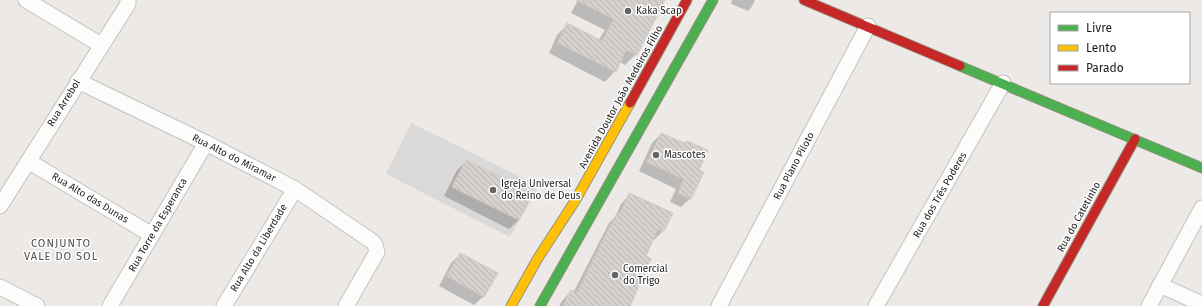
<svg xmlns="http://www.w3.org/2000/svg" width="1202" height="306" font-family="'Fira Sans',sans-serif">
<defs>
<pattern id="building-back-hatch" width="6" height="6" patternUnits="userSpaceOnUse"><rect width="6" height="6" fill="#d5d1cf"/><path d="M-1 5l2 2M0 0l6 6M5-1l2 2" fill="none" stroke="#b6b3b1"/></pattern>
</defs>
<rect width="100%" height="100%" fill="#ece9e7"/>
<!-- religious -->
<path fill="#dad9d8" d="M411 123 539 186 510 237 386 174Z"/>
<!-- shadow -->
<g fill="#0003">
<path d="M578 0H663L636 54 625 65 620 62 615 71 605 82 549 53 557 35 567 25 598 41 605 30 571 13Z"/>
<path d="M732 0H755L751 8 748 11 731 4Z"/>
<path d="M661 134 698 170 691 198 681 207 670 202 676 189 639 171 652 143Z"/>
<path d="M467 161 519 220 509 229 444 196 457 170Z"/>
<path d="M630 194 663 231 654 240 653 239 645 257 629 306H559L562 301 571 291 573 293 609 223 615 217 621 204Z"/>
<path d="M461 254 484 296 474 305 439 286 451 263Z"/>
</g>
<!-- building -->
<g fill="url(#building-back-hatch)" stroke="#cfcac8">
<path d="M576 0H665L637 55 626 50 616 72 558 43 567 23 602 41 614 19Z"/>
<path d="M661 133 684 143 687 141 708 150 699 170 704 172 691 199 678 193 684 179 647 162Z"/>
<path d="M466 160 533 193 519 220 452 187Z"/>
<path d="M629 193 673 213 664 231 658 229 646 256 651 259 630 306H563L571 290 577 293 605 236 617 213 620 214Z"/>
<path d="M460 253 498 273 484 297 447 276Z"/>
</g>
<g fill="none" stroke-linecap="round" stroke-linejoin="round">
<!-- street casing -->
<g stroke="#c3c2c1" stroke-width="17">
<g id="street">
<path d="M26 0 101 45"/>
<path d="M78 81 206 143 295 189 373 242 375 245 377 252 346 306"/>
<path d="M28 161 152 235"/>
<path d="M0 206 128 4V0"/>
<path d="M1160 285 1202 304"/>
<path d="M0 287 37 306"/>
<path d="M110 306 206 143"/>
<path d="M224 306 295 189"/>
<path d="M719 306 868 26"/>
<path d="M876 306 1003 83"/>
<path d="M1149 306 1202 208"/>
</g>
</g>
<!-- fast casing -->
<g stroke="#97937e" stroke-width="11">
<g id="fast">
<path d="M960 66 1202 168"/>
<path d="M540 306 713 0"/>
</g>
</g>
<!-- slow casing -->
<g stroke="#97937e" stroke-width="11">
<path id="slow" d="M511 306 538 258 575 201 630 103"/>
</g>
<!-- jam casing -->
<g stroke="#97937e" stroke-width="11">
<g id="jam">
<path d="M804 0 960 66"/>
<path d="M630 103 687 0"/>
<path d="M1043 306 1135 139"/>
</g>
</g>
<!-- street -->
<use href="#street" stroke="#fcfcfb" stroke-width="15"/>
<!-- fast -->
<use href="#fast" stroke="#4caf50" stroke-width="9"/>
<!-- slow -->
<use href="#slow" stroke="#ffc107" stroke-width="9"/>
<!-- jam -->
<use href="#jam" stroke="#c62828" stroke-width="9"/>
</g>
<!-- markers -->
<g fill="#666564" stroke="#fff" stroke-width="1.5">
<circle cx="628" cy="11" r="4"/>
<circle cx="656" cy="155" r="4"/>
<circle cx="493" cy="190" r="4"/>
<circle cx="615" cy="275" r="4"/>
</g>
<g text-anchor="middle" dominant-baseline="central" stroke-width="3" stroke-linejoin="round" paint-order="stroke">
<!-- poi labels -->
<g font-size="10" fill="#1e1e1e" stroke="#fff" text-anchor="start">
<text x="636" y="11">Kaka Scap</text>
<text x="664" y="155">Mascotes</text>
<text x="501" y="184">Igreja Universal<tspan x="501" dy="12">do Reino de Deus</tspan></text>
<text x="623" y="269">Comercial<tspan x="623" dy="12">do Trigo</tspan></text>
</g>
<!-- street labels -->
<g font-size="10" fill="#1e1e1e" stroke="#fff">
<text transform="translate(621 97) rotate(-61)">Avenida Doutor João Medeiros Filho</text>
<text transform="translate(64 103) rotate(-58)">Rua Arrebol</text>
<text transform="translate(234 158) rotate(27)">Rua Alto do Miramar</text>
<text transform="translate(794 166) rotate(-62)">Rua Plano Piloto</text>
<text transform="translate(940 195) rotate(-60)">Rua dos Três Poderes</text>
<text transform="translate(90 198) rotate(31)">Rua Alto das Dunas</text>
<text transform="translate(1079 217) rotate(-61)">Rua do Catetinho</text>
<text transform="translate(158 225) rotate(-60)">Rua Torre da Esperanca</text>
<text transform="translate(259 248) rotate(-59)">Rua Alto da Liberdade</text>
</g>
<!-- neighbourhood labels -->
<g font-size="11" letter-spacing="1" fill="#515151" stroke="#fff">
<text x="61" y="243">CONJUNTO<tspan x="61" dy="13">VALE DO SOL</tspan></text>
</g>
</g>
<!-- legend -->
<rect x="1050" y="12" width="140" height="72" fill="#ffffff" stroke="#a5a5a5"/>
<rect x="1058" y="25" width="20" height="6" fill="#4caf50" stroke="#a5a5a5"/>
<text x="1086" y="32" font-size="12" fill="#1e1e1e">Livre</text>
<rect x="1058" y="45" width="20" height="6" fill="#ffc107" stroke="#a5a5a5"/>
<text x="1086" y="52" font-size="12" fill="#1e1e1e">Lento</text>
<rect x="1058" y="65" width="20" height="6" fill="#c62828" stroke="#a5a5a5"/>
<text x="1086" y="72" font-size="12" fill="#1e1e1e">Parado</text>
</svg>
